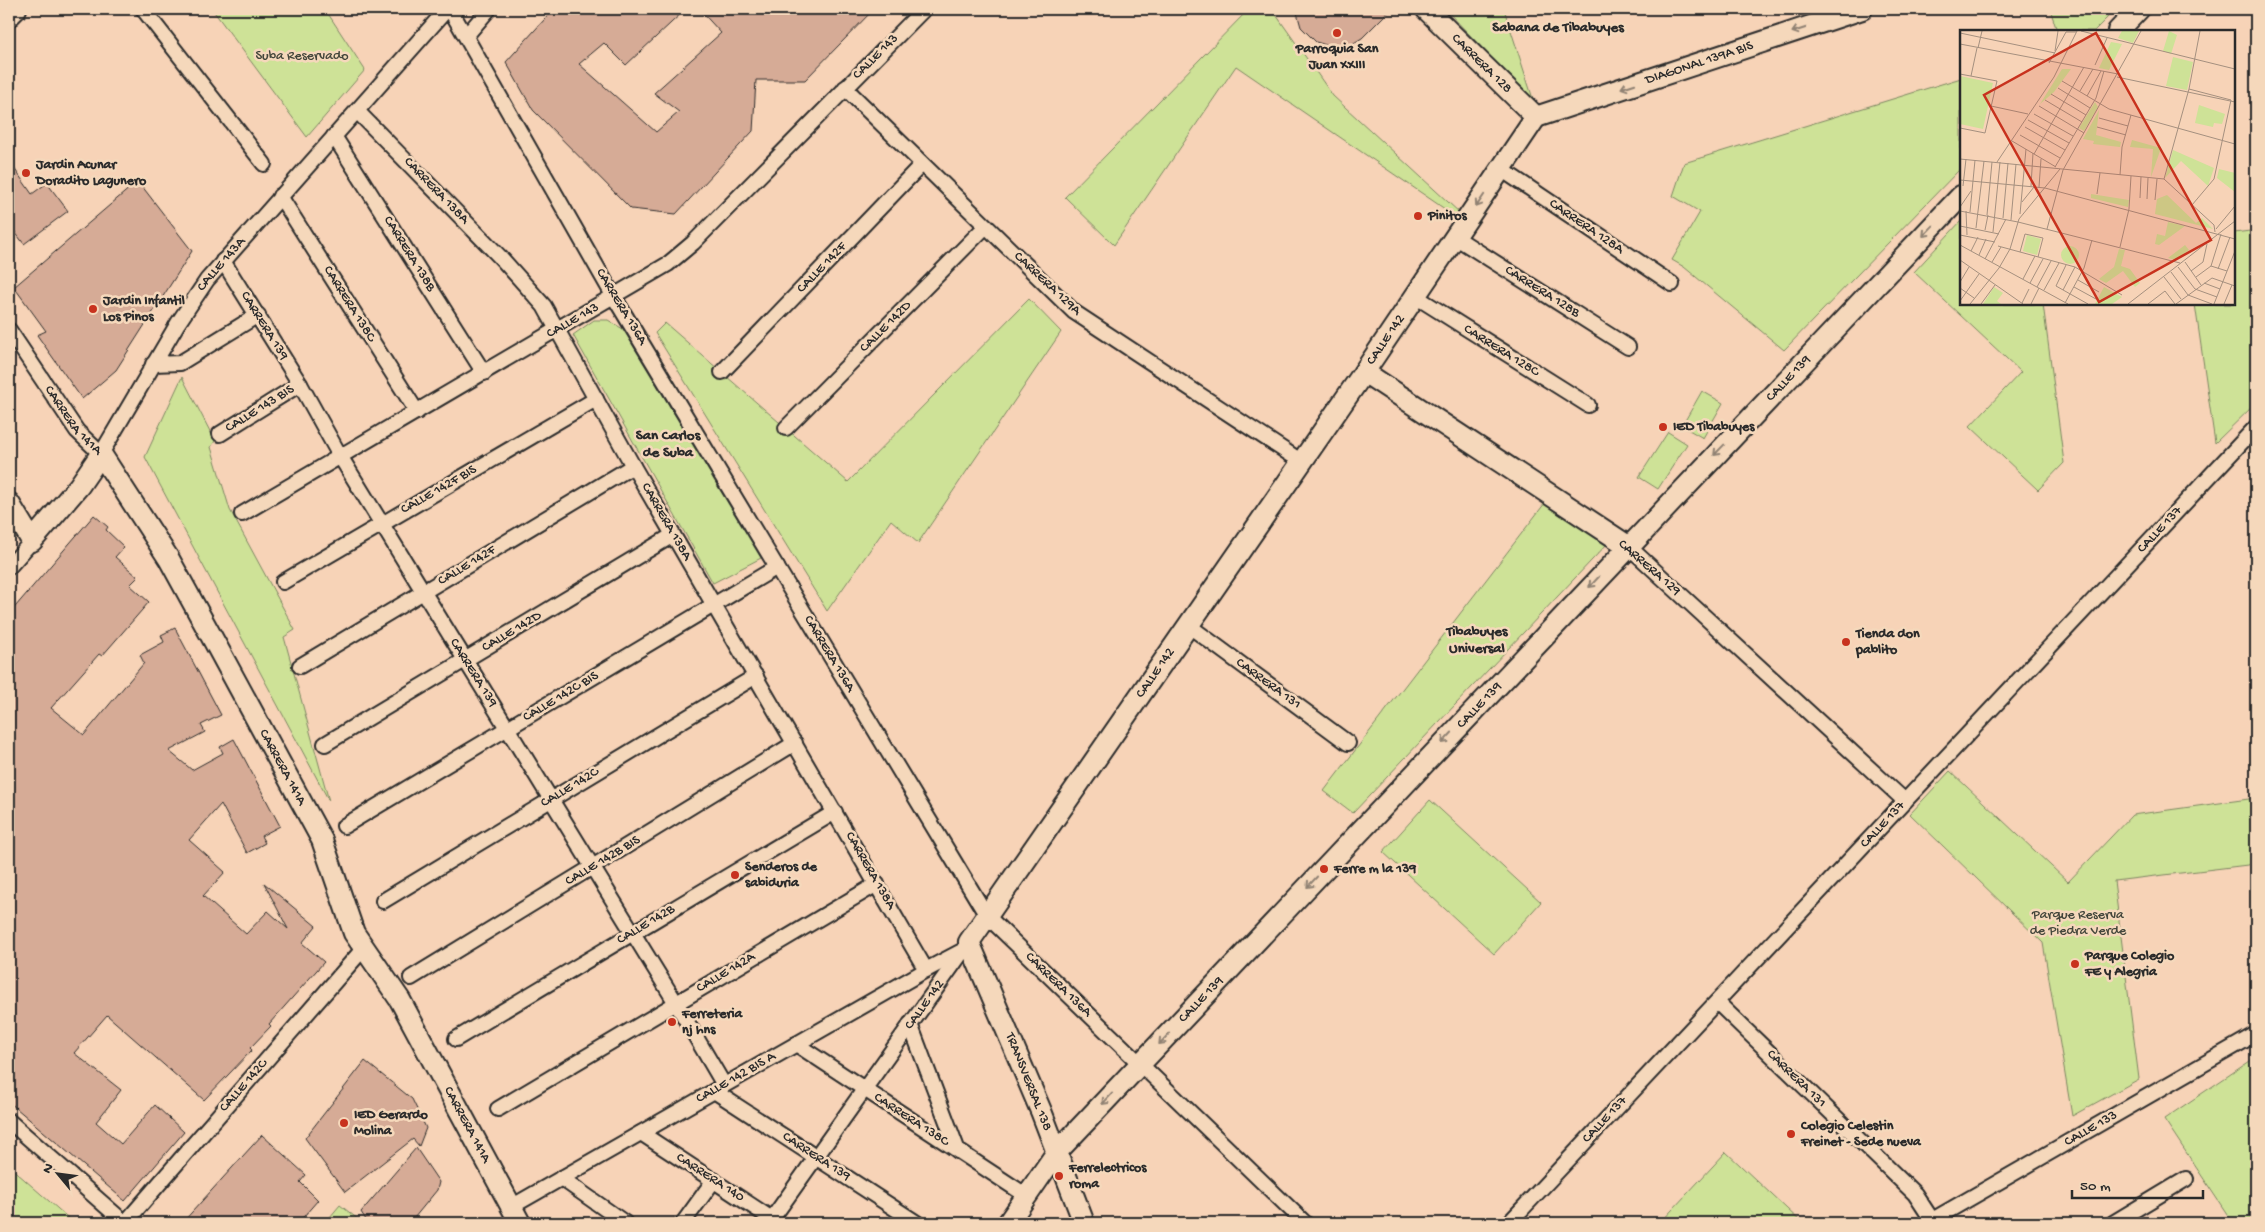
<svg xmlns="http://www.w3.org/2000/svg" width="2265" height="1232" font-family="'Gochi Hand',sans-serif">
<rect width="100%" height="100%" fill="#f7d3b7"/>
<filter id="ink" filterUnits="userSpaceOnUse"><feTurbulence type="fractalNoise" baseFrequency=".02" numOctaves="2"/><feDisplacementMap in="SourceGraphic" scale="10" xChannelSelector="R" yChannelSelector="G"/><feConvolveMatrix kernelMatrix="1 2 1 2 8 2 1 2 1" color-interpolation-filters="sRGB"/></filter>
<g filter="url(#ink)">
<!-- green -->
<g fill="#cee297" stroke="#7c8661">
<path d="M212 9H325L365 70 307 137Z"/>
<path d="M1249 9H1272L1333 96 1460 213 1458 218 1236 66 1114 245 1065 197Z"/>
<path d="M1445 9H1504L1534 102Z"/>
<path d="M2050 9H2116L2094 31H2057Z"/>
<path d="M1961 78V168L1784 350 1684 267 1672 260 1700 212 1673 196 1684 163Z"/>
<path d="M1961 221V304H2043L2064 463 2038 490 1970 426 2021 372 1914 272Z"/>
<path d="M2250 231 2256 272V403L2215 443 2195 304H2234V233Z"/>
<path d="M1029 299 1061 332 918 543 891 520 827 611 655 333 665 323 848 482Z"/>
<path d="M594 320H608L623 329 761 558 713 583 573 335Z"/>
<path d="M182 377 215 441 211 447 230 510 295 630 284 637 329 801 145 457Z"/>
<path d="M1702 391 1723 403 1703 438 1682 426Z"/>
<path d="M1668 432 1687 444 1658 489 1639 477Z"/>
<path d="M1545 503 1609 542 1353 813 1324 791Z"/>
<path d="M1950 771 2068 882 2132 815 2256 798V864L2114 881 2139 1079 2072 1116 2043 943 1910 814Z"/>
<path d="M1430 800 1541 902 1494 954 1383 852Z"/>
<path d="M2256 1057V1223H2233L2164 1119Z"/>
<path d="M1726 1152 1802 1223H1660Z"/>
<path d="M9 1166 74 1223H9Z"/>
<path d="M340 1205 359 1220 357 1223H325Z"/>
</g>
<!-- building -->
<g fill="#d6ab96" stroke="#2b2b2b">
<path d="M554 9H686L626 65 604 43 579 64 656 132 679 112 654 93 721 33 699 9H874L805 80H756L753 131 676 214 631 209 533 110 506 62Z"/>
<path d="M1296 9H1391L1362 38 1347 47H1332L1316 42 1301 27Z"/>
<path d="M9 161 32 194 47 183 68 211 24 244 9 224Z"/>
<path d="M138 181 192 251 116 370 82 399 37 335 46 331 14 287Z"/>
<path d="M94 515 108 527 106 530 124 547 115 557 138 577 130 585 149 602 102 656 99 654 51 708 84 735 144 663 140 655 164 642 161 635 175 628 221 715 201 725 205 732 169 751 192 770 223 753 220 747 234 739 280 826 261 836 265 843 247 853 221 804 189 840 225 872 203 896 246 934 268 911 288 929 264 883 316 926 302 943 324 962 269 1024 271 1026 250 1048 252 1050 204 1100 107 1015 74 1053 121 1090 96 1122 121 1144 155 1105 184 1132 125 1201 9 1102V614Z"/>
<path d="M365 1061 412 1099 426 1128 419 1146 413 1139 345 1192 305 1138Z"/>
<path d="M262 1135 306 1175 300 1182 318 1200 298 1223H182Z"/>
<path d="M416 1148 439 1182 437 1190 410 1223H368L361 1212Z"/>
</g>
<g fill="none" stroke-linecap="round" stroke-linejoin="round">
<!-- street casing -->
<g stroke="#2b2b2b" stroke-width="18">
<g id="street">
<path d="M143 9 264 164"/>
<path d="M450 9 614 297 987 916 1305 1223"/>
<path d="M466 36 489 9"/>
<path d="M845 88 1074 312 1302 462"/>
<path d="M357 111 502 259 544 306 633 466 926 970"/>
<path d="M334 136 484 373"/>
<path d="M1501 169 1672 284"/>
<path d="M280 196 417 412"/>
<path d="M1455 237 1628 347"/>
<path d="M223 261 300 384 340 456 676 1003 724 1085"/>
<path d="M1415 296 1588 405"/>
<path id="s1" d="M9 330 77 431 101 454 178 323 207 280 447 9"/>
<path d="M153 364 180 363 258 315"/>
<path d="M722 372 922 164"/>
<path d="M786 428 986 226"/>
<path d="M220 434 300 384"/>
<path d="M242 514 668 264 693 243 924 9"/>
<path d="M1628 546 1905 801"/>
<path d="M9 567 32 541"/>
<path d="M283 582 596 399"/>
<path d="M1188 625 1348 743"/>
<path d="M300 666 633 466"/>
<path d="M325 744 673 535"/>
<path d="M344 826 777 567"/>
<path d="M383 901 756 676"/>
<path d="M411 978 795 743"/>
<path d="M1717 1002 1915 1194 1934 1223"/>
<path d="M910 1024 958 1151"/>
<path d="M456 1039 835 812"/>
<path d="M796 1044 1027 1196"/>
<path d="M714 1091 917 1223"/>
<path d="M498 1109 877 884"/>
<path d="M9 1121 125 1223"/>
<path d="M641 1133 778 1223"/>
<path d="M561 1178 625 1223"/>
<path d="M511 1207 926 970 962 951"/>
<path d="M125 1223 363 949"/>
<path d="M683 1223 714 1180"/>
<path id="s2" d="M769 1223 960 955"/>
<path d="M1509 1223 2256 427"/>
<path d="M1927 1223 2256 1034"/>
<path d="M2113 1223 2186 1179"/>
</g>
</g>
<!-- secondary casing -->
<g stroke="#2b2b2b" stroke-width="24">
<g id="secondary">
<path id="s3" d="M1426 9 1536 117"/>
<path d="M9 16 16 9"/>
<path d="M2118 31 2139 9"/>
<path id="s4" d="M1536 117 1862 9"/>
<path d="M1364 372 1628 546"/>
<path id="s5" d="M9 503 32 541 79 486 101 454 169 559 215 643 322 840 354 933 400 1000 520 1223"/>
<path id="s6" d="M1008 1223 1057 1152 1961 196"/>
<path id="s7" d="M1084 1223 1041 1111 969 942 1364 372 1536 117"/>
</g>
</g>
<!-- street -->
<use href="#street" stroke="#f5d8bb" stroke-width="14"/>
<!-- secondary -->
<use href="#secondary" stroke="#f5d8bb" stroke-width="20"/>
</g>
<!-- one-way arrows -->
<defs><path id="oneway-shaft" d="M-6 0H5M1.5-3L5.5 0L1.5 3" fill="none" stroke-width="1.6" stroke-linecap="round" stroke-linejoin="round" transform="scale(1.25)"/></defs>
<g stroke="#908273">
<use href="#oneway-shaft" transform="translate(1799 30) rotate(162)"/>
<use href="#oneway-shaft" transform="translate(1628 86) rotate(162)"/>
<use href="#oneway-shaft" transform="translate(1480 201) rotate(124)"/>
<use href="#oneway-shaft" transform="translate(1928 231) rotate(134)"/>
<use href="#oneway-shaft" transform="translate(1719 450) rotate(134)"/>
<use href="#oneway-shaft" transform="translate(1594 582) rotate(133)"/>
<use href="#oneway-shaft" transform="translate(1447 738) rotate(133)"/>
<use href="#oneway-shaft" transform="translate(1312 882) rotate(133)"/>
<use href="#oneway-shaft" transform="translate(1164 1039) rotate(133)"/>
<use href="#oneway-shaft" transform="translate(1107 1099) rotate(133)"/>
</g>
</g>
<!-- markers -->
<g fill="#c8321e" stroke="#f5d8bb" stroke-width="2">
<circle cx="1337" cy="33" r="5"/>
<circle cx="26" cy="173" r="5"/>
<circle cx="1418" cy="216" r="5"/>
<circle cx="93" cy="309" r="5"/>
<circle cx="1663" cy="427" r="5"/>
<circle cx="1846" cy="642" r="5"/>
<circle cx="1324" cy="869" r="5"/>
<circle cx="735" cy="875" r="5"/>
<circle cx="2075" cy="964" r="5"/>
<circle cx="672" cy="1022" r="5"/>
<circle cx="344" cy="1123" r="5"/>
<circle cx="1791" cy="1134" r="5"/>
<circle cx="1059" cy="1176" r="5"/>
</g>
<g text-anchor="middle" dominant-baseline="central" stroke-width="5" stroke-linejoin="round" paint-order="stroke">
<!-- poi labels -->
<g font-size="14" font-weight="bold" fill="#2b2b2b" stroke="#f5d8bb" text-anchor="start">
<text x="1337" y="49" text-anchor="middle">Parroquia San<tspan x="1337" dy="16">Juan XXIII</tspan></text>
<text x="36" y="165">Jardin Acunar<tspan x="36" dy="16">Doradito Lagunero</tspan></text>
<text x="1428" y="216">Pinitos</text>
<text x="103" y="301">Jardin Infantil<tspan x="103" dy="16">Los Pinos</tspan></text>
<text x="1673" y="427">IED Tibabuyes</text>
<text x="1856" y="634">Tienda don<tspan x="1856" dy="16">pablito</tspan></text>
<text x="745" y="867">Senderos de<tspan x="745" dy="16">sabiduria</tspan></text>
<text x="1334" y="869">Ferre m la 139</text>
<text x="2085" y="956">Parque Colegio<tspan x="2085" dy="16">FE y Alegria</tspan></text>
<text x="682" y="1014">Ferreteria<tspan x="682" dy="16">nj hns</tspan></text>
<text x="354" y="1115">IED Gerardo<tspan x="354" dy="16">Molina</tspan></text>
<text x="1801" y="1126">Colegio Celestin<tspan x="1801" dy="16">Freinet - Sede nueva</tspan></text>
<text x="1069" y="1168">Ferrelectricos<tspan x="1069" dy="16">roma</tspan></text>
</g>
<!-- park labels -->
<g font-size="14" fill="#43463b" stroke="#f5d8bb">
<text x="302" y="56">Suba Reservado</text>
<text x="2078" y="915">Parque Reserva<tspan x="2078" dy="16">de Piedra Verde</tspan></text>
</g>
<!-- street labels -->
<g font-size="14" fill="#2b2b2b" stroke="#f5d8bb">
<text transform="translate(876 57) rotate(-45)">CALLE 143</text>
<text stroke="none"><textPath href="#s3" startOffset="78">CARRERA 128</textPath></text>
<text stroke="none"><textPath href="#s4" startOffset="172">DIAGONAL 139A BIS</textPath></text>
<text transform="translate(436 191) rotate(46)">CARRERA 138A</text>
<text transform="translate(1586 227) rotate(34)">CARRERA 128A</text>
<text transform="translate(409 254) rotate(58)">CARRERA 138B</text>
<text stroke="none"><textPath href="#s1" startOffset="380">CALLE 143A</textPath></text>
<text transform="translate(822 268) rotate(-46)">CALLE 142F</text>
<text transform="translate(1047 284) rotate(43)">CARRERA 129A</text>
<text transform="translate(1542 292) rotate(32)">CARRERA 128B</text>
<text transform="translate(349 304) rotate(58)">CARRERA 138C</text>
<text transform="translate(621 307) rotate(59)">CARRERA 136A</text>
<text transform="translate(573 321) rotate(-30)">CALLE 143</text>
<text transform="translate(264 326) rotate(58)">CARRERA 139</text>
<text transform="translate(886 327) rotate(-45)">CALLE 142D</text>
<text stroke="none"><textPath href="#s7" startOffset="1036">CALLE 142</textPath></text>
<text transform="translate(1501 351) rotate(32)">CARRERA 128C</text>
<text stroke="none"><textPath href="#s6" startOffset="1151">CALLE 139</textPath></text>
<text transform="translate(260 409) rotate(-32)">CALLE 143 BIS</text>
<text stroke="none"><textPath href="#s1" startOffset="111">CARRERA 141A</textPath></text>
<text transform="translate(439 490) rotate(-30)">CALLE 142F BIS</text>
<text transform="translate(666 522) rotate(60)">CARRERA 138A</text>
<text transform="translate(2160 530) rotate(-47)">CALLE 137</text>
<text transform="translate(467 566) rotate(-31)">CALLE 142F</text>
<text transform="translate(1649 568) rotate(41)">CARRERA 129</text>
<text transform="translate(512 632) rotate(-31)">CALLE 142D</text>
<text transform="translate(829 654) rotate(59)">CARRERA 136A</text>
<text stroke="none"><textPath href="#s7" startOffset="631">CALLE 142</textPath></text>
<text transform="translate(473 673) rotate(58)">CARRERA 139</text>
<text transform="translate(1268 684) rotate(36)">CARRERA 131</text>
<text transform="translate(561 697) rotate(-31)">CALLE 142C BIS</text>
<text stroke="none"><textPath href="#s6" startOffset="701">CALLE 139</textPath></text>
<text stroke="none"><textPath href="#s5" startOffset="518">CARRERA 141A</textPath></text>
<text transform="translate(570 788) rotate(-31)">CALLE 142C</text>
<text transform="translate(1883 825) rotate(-47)">CALLE 137</text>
<text transform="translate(603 861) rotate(-31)">CALLE 142B BIS</text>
<text transform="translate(870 871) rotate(60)">CARRERA 138A</text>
<text transform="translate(646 925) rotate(-31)">CALLE 142B</text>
<text transform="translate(726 973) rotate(-31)">CALLE 142A</text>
<text transform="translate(1058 985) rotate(44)">CARRERA 136A</text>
<text stroke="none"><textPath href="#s6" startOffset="296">CALLE 139</textPath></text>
<text stroke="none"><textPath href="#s2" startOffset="268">CALLE 142</textPath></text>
<text transform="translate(736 1078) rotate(-30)">CALLE 142 BIS A</text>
<text transform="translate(1796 1079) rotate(44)">CARRERA 131</text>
<text transform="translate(1028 1082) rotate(68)">TRANSVERSAL 138</text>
<text transform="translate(244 1086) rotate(-49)">CALLE 142C</text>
<text transform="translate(911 1120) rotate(33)">CARRERA 138C</text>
<text transform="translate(1605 1120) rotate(-47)">CALLE 137</text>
<text stroke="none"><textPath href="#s5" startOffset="922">CARRERA 141A</textPath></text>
<text transform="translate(2091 1129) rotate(-30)">CALLE 133</text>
<text transform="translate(816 1157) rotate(33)">CARRERA 139</text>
<text transform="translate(710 1178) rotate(33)">CARRERA 140</text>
</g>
<!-- neighbourhood labels -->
<g font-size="15" font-weight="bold" fill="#2b2b2b" stroke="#f5d8bb">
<text x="1558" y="28">Sabana de Tibabuyes</text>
<text x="668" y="436">San Carlos<tspan x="668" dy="17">de Suba</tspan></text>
<text x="1477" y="632">Tibabuyes<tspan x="1477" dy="17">Universal</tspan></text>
</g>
</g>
<!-- overview -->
<g transform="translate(1960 30)">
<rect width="275" height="275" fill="#f7d3b7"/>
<path d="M162 1H179L173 13 158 8ZM209 1 217 5 211 24 203 21ZM151 12 162 14 149 40 139 38ZM213 27 233 32 227 60 206 56ZM102 39H111L94 62 80 74ZM0 46 33 53 23 99 0 94ZM135 72 138 77 124 101 119 98ZM239 75 265 84 262 94 254 93 253 97 235 93ZM139 80 136 105 161 112 160 117 133 114 134 111 123 109ZM172 110 201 118 191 147 193 119 170 117ZM213 120 254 138 248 156 221 131 205 148ZM259 139 275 143V162L257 148ZM131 164 169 170 168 177 131 168ZM207 165 236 193 242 188 253 199 195 184 197 169ZM208 192 225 196 199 215 195 214 197 204 205 206ZM67 205 81 209 77 225 63 221ZM225 215 229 220 216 230 208 228ZM101 225a9 9 0 1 1 18 0a9 9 0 1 1-18 0ZM159 219 165 220 161 236 170 239 180 253 175 257 163 241 146 253 139 249 154 237ZM34 257 43 263 37 271 41 274H23ZM144 257 162 267 152 274H135Z" fill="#cee297"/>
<path fill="none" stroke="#a5907f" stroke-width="1" d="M121 1 275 39M0 3 95 23M0 14 158 44M18 18 22 1M95 21 98 1M89 33 106 2H116M135 35 147 8M0 44 37 51 25 103 0 98M11 46 17 18M157 47 275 72M102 51 149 79 275 114M98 58 130 78M229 59 271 70 254 149 232 175M120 61 133 39M91 64 126 85M127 66 141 41M85 70 122 92M31 76 68 84M79 76 124 103M74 84 113 106M139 88 168 96M68 90 109 113M65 97 105 120M137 97 166 105M60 105 100 128M52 111 96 137M74 124 124 37M0 129 204 149M37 132 94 47 117 1M95 137 136 68 144 41M160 145 162 117 171 85M204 149 229 59 240 1M204 149 254 195 255 202M0 150 85 158 275 209M3 156 6 129M71 156 73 123M79 157 81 129M137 164 140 143M180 168 181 147M187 169 188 148M195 170 197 149M62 172 74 157M0 177 11 161M0 181 58 192 220 233M6 181 7 205M10 182 15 130M60 184 66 119M27 185 32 132M43 188 48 133M51 190 56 134M0 196 39 204M16 198 24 131M87 199 103 140 181 1M256 199 275 176M25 200 28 185M33 202 40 132M0 205 35 212M0 215 108 274M38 216 115 237 162 265M160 217 169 179 171 146M11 221 18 207M60 222 65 204 83 208 78 227M19 225 26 209M25 229 46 189M0 230 63 274M32 232 41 217M225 232 241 255M106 235 96 256 128 274M251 236 261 204M251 236 267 241M218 237 235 259 257 267M258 239 270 207M231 241 243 232 247 214M211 242 228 265 252 274M204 247 221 269M236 247 251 236M63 249 75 226M118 250 139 262M0 252 9 237M70 253 83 229M244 253 260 259M77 257 91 231M114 257 136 269M0 258 14 268M84 260 99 233M103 260 115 237M0 271 19 244M62 273 69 259M105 273 124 238 132 210M10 274 39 238 50 219 59 189 100 139M21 274 35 255M71 274 79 258M168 274 275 191M188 274 205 261 215 274M216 274 252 248 275 256M254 274 275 221M264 274 272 255"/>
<path fill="#c8321e" fill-opacity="0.15" stroke="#c8321e" stroke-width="2.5" d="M136 3 251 210 139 272 24 65Z"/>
<rect width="275" height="275" fill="none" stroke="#2b2b2b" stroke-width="2.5"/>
</g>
<!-- margin -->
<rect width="2265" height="1232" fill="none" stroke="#f5d8bb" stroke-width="30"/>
<rect x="15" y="15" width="2235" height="1202" fill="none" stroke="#2b2b2b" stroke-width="2" filter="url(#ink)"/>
<!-- north arrow -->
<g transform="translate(58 1174) rotate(299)" stroke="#f5d8bb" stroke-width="4" paint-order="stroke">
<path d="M0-4L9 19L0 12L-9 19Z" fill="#2b2b2b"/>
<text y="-8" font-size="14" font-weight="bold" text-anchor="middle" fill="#2b2b2b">N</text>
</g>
<!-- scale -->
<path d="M2072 1190v8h131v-8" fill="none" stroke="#2b2b2b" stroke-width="2.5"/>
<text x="2080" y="1190" font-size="15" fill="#2b2b2b" stroke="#f5d8bb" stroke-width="4" paint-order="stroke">50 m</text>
</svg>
